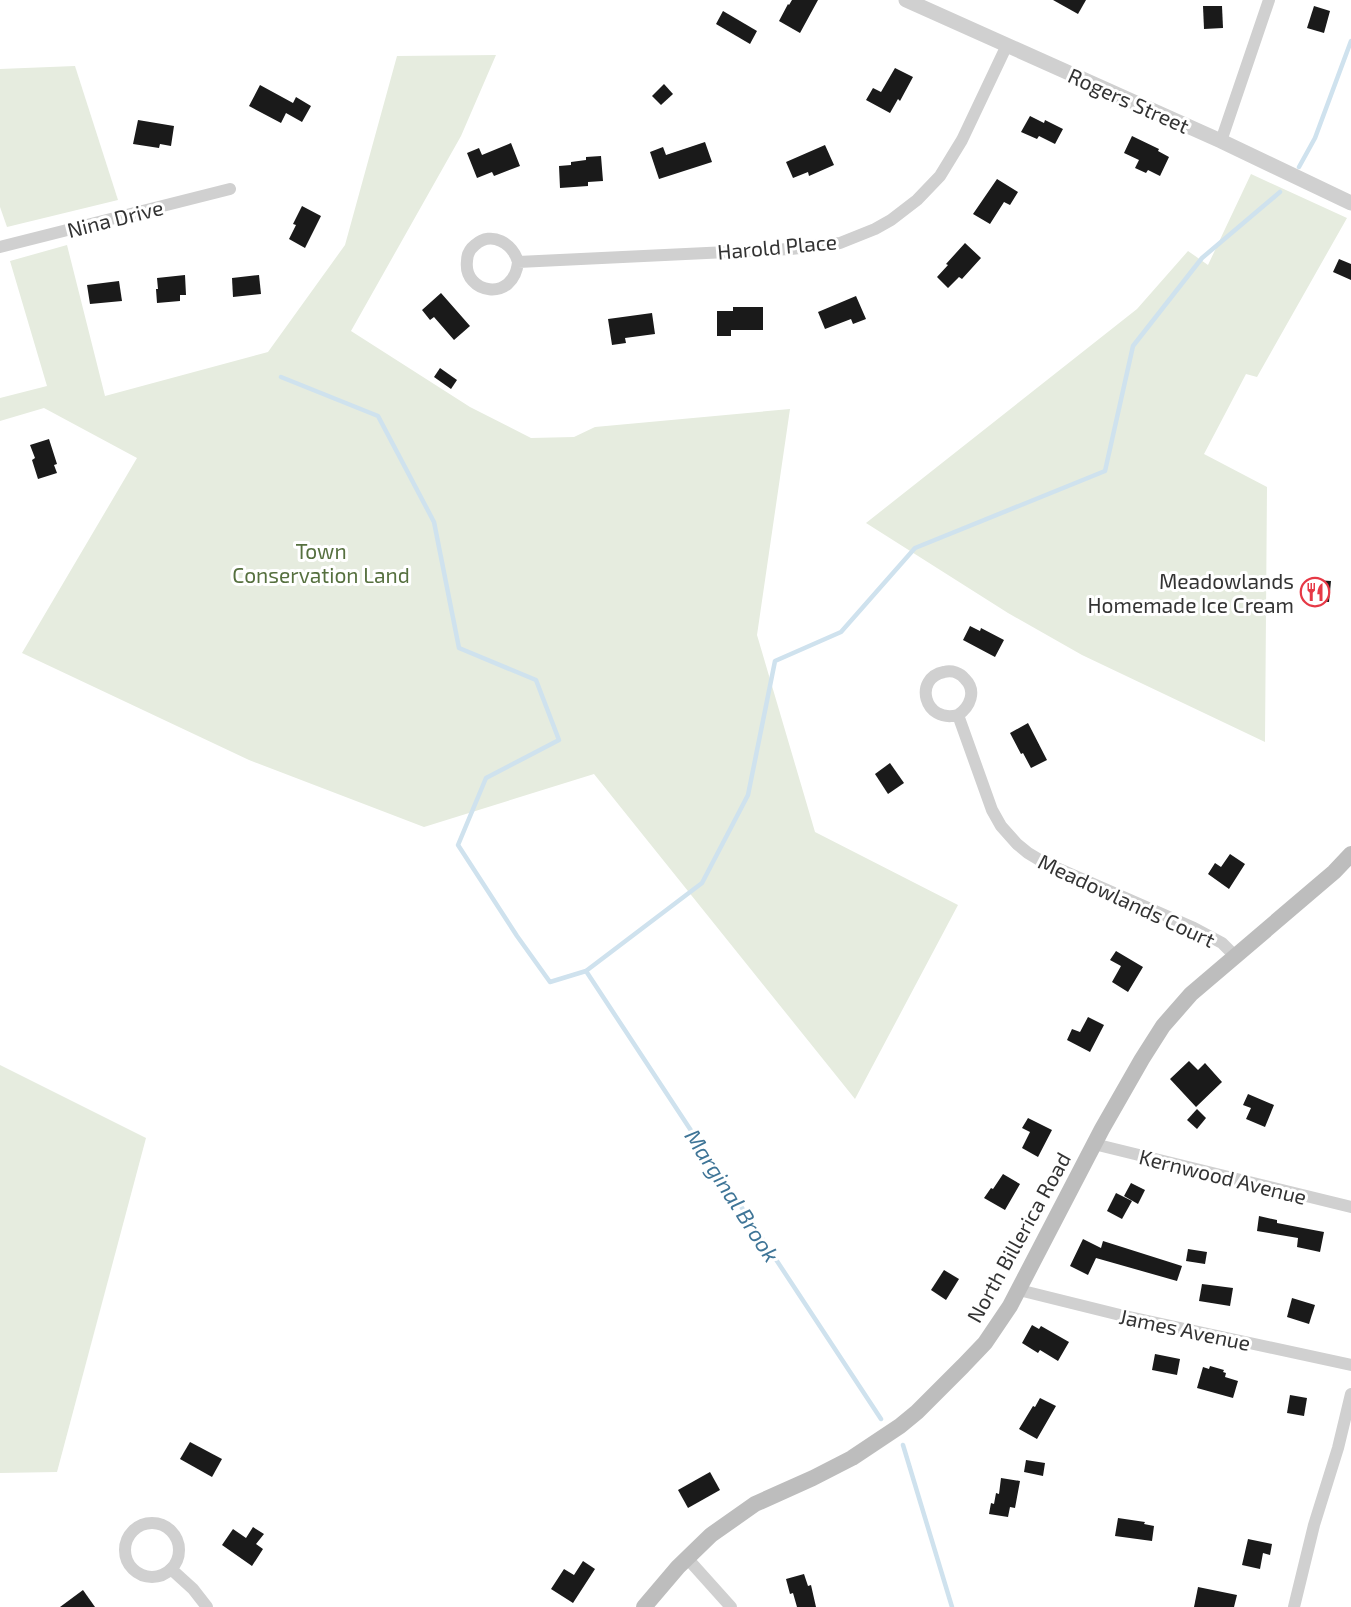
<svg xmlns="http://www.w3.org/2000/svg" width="1351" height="1607" font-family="'Exo 2',sans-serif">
<rect width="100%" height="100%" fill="#fff"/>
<!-- green -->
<g fill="#e6ecdf">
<path d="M496 55 461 136 351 331 470 407 531 438 574 437 595 427 790 409 757 635 815 832 958 905 855 1099 594 774 424 827 249 760 22 653 137 458 44 408 0 421V398L47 386 10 261 67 245 105 396 268 352 345 245 397 56Z"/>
<path d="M75 66 118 200 7 227 0 207V69Z"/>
<path d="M1251 174 1347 218 1257 377 1246 374 1204 454 1267 487 1265 742 1082 655 1008 613 866 523 1137 309 1188 251 1208 265Z"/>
<path d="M0 1065 146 1138 57 1472 0 1473Z"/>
</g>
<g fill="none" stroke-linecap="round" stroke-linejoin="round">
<!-- stream -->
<g stroke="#cfe2ee" stroke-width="4.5">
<path d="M1299 167 1315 138 1351 41"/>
<path d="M281 377 378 416 434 522 459 648 536 680 559 740 486 778 458 845 517 936 550 982 586 971 702 883 748 795 775 661 841 632 915 548 1105 471 1133 346 1202 258 1280 192"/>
<path d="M586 971 881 1419"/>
<path d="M903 1445 952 1607"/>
</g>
</g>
<!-- building -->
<g fill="#1a1a1a">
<path d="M792 0H818L800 33 779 21 788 4 789 5Z"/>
<path d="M1053 0H1086L1078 14Z"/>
<path d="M1203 6H1222L1223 28 1204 29Z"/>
<path d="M1314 6 1330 11 1324 33 1307 28Z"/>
<path d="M723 11 757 31 750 44 716 24Z"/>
<path d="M895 68 913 77 900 101 898 99 890 113 866 100 873 88 881 92Z"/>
<path d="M664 84 673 94 661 105 652 96Z"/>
<path d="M260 85 293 103 296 97 311 106 302 122 286 113 281 123 249 106Z"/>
<path d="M1030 116 1044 123 1045 120 1063 129 1055 144 1039 136 1037 139 1021 132Z"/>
<path d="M138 120 174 126 171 146 160 144 159 148 133 144Z"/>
<path d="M1132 136 1159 149 1158 151 1169 157 1160 176 1148 170 1146 173 1135 168 1139 160 1124 153Z"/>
<path d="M705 142 712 162 659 179 650 152 663 147 666 155Z"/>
<path d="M511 143 520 166 494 176 492 172 477 178 467 153 479 148 482 155Z"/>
<path d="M825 145 834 165 809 176 808 172 793 178 786 162Z"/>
<path d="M601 156 603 181 588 182V186L560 188 559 166 571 165V162L586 160V157Z"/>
<path d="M997 179 1018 192 1010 205 1004 202 990 224 973 214Z"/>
<path d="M302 206 321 216 305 248 289 239 296 225 293 224Z"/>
<path d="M965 243 981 258 962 279 959 277 948 288 937 277 948 265 946 264Z"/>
<path d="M1339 259 1351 264V280L1333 272Z"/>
<path d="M185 275 186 295H180V301L157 303 156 289H158L157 278Z"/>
<path d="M259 275 261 294 233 297 232 278Z"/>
<path d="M119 281 122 301 90 304 87 285Z"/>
<path d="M441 293 470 326 454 340 434 317 430 320 422 310Z"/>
<path d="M856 296 866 319 853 324 851 319 825 329 818 312Z"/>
<path d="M733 307H763V330H731V336H717V311H733Z"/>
<path d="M652 313 655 334 625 338 626 343 612 345 608 319Z"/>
<path d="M440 368 457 380 451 389 434 377Z"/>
<path d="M49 439 57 464 54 465 57 473 38 479 32 460 35 458 30 445Z"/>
<path d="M1315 580 1331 581 1329 602 1304 600V598H1301V586L1314 587Z"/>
<path d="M970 626 980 631 981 628 1004 640 995 657 963 640Z"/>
<path d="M1028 723 1047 760 1031 768 1023 753 1021 754 1010 733Z"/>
<path d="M890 763 904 783 888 794 875 774Z"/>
<path d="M1230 854 1245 864 1229 889 1208 874 1215 863 1221 867Z"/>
<path d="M1116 951 1143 967 1128 992 1112 982 1121 966 1110 960Z"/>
<path d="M1088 1017 1104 1025 1090 1052 1067 1040 1072 1029 1080 1032Z"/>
<path d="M1189 1061 1198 1070 1205 1063 1222 1082 1196 1107 1170 1079Z"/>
<path d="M1248 1094 1274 1105 1265 1127 1246 1119 1251 1108 1243 1105Z"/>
<path d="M1197 1109 1206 1118 1197 1129 1187 1120Z"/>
<path d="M1028 1118 1052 1130 1038 1157 1022 1148 1030 1132 1022 1128Z"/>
<path d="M1003 1174 1020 1184 1005 1210 984 1198 991 1188 993 1189Z"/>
<path d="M1131 1183 1145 1190 1138 1204 1124 1196Z"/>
<path d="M1116 1193 1132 1201 1122 1219 1107 1211Z"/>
<path d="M1259 1216 1277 1220V1223L1324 1232 1320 1252 1297 1247 1298 1238 1257 1231Z"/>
<path d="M1083 1239 1101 1248 1103 1241 1182 1266 1177 1281 1096 1258 1088 1275 1070 1266Z"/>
<path d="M1188 1249 1207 1252 1205 1264 1186 1261Z"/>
<path d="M944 1270 959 1279 946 1300 931 1290Z"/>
<path d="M1202 1284 1233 1288 1230 1306 1199 1301Z"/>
<path d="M1292 1298 1315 1305 1309 1324 1287 1317Z"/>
<path d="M1032 1325 1039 1329 1041 1326 1069 1342 1058 1361 1040 1350 1038 1353 1022 1343Z"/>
<path d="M1155 1354 1180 1359 1177 1375 1152 1370Z"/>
<path d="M1210 1366 1224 1370 1223 1372 1226 1373 1225 1377 1238 1381 1233 1398 1197 1388 1203 1367 1209 1369Z"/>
<path d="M1290 1395 1307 1398 1304 1416 1287 1413Z"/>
<path d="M1040 1398 1056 1406 1037 1439 1019 1429 1033 1406 1035 1407Z"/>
<path d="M190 1442 222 1459 212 1477 180 1459Z"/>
<path d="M1026 1460 1045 1463 1043 1476 1024 1472Z"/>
<path d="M710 1472 720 1490 688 1508 678 1490Z"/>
<path d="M1001 1478 1020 1481 1015 1508 1010 1507 1008 1517 989 1514 991 1503 994 1504 996 1493 999 1494Z"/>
<path d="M1118 1518 1145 1522 1144 1524 1154 1526 1152 1541 1115 1536Z"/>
<path d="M253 1527 264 1534 256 1544 263 1549 252 1566 222 1545 233 1529 246 1538Z"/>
<path d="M1248 1539 1272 1544 1270 1555 1263 1553 1260 1569 1242 1565Z"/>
<path d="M583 1561 595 1569 573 1603 551 1589 564 1569 574 1575Z"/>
<path d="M804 1574 808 1586 811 1585 816 1607H797L793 1593 790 1594 786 1579Z"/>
<path d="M1198 1587 1237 1595 1234 1607H1194Z"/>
<path d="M83 1590 95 1607H60Z"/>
</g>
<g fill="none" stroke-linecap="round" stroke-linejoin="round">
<!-- minor -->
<g stroke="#d0d0d0" stroke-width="12">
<path d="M1221 141 1269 0"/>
<path d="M0 247 230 189"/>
<path d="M518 262C514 303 463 294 467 261 467 255 470 249 475 245 492 230 513 244 518 262L791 249 840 243 875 229 891 220 917 200 940 176 962 140 1007 45"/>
<path d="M958 715C924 724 913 678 944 672 952 670 960 673 965 679 977 691 970 707 958 715L992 810 1001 826 1017 844 1028 853 1043 862 1194 928 1222 943 1235 956"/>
<path d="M1094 1144 1351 1207"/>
<path d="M1019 1290 1120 1315 1351 1365"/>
<circle cx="152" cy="1550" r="27"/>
<path d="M687 1558 731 1607"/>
<path d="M171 1569 193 1589 207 1607"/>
<path d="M1294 1607 1314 1525 1338 1448 1351 1394"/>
</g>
<!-- tertiary -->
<path stroke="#d0d0d0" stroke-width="15" d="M906 0 1221 141 1351 203"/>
<!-- secondary -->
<path stroke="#bdbdbd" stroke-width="16" d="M644 1607 678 1567 711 1535 755 1504 813 1478 852 1458 900 1426 917 1412 963 1366 985 1343 1010 1306 1102 1129 1142 1059 1163 1026 1191 994 1334 872 1351 854"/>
</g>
<!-- icons -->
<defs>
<g id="restaurant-ring" transform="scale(1.5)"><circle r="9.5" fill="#fff" stroke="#e63946" stroke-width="1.5"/><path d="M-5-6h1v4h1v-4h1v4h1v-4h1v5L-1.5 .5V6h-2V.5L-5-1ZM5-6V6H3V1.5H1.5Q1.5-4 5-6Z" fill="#e63946"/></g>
</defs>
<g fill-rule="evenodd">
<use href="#restaurant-ring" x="1315" y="592"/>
</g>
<g text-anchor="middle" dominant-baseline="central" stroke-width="6" stroke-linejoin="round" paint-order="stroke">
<!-- street labels -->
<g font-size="21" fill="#333" stroke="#fff">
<text transform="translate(1129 100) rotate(24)">Rogers Street</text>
<text transform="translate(115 218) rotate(-14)">Nina Drive</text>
<text transform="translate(777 246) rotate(-5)">Harold Place</text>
<text transform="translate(1127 900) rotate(25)">Meadowlands Court</text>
<text transform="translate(1223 1176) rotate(14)">Kernwood Avenue</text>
<text transform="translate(1018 1237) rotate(-61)">North Billerica Road</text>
<text transform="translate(1185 1329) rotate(12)">James Avenue</text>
</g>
<!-- park labels -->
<g font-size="21" fill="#56703f" stroke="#fff">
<text x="321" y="550">Town<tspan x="321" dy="24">Conservation Land</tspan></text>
</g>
<!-- poi labels -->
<g font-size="21" fill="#333" stroke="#fff" text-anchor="end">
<text x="1294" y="580">Meadowlands<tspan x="1294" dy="24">Homemade Ice Cream</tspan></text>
</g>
<!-- water labels -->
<g font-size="22" font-style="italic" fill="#3f7597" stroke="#fff">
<text transform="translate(733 1195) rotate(57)">Marginal Brook</text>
</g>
</g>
</svg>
